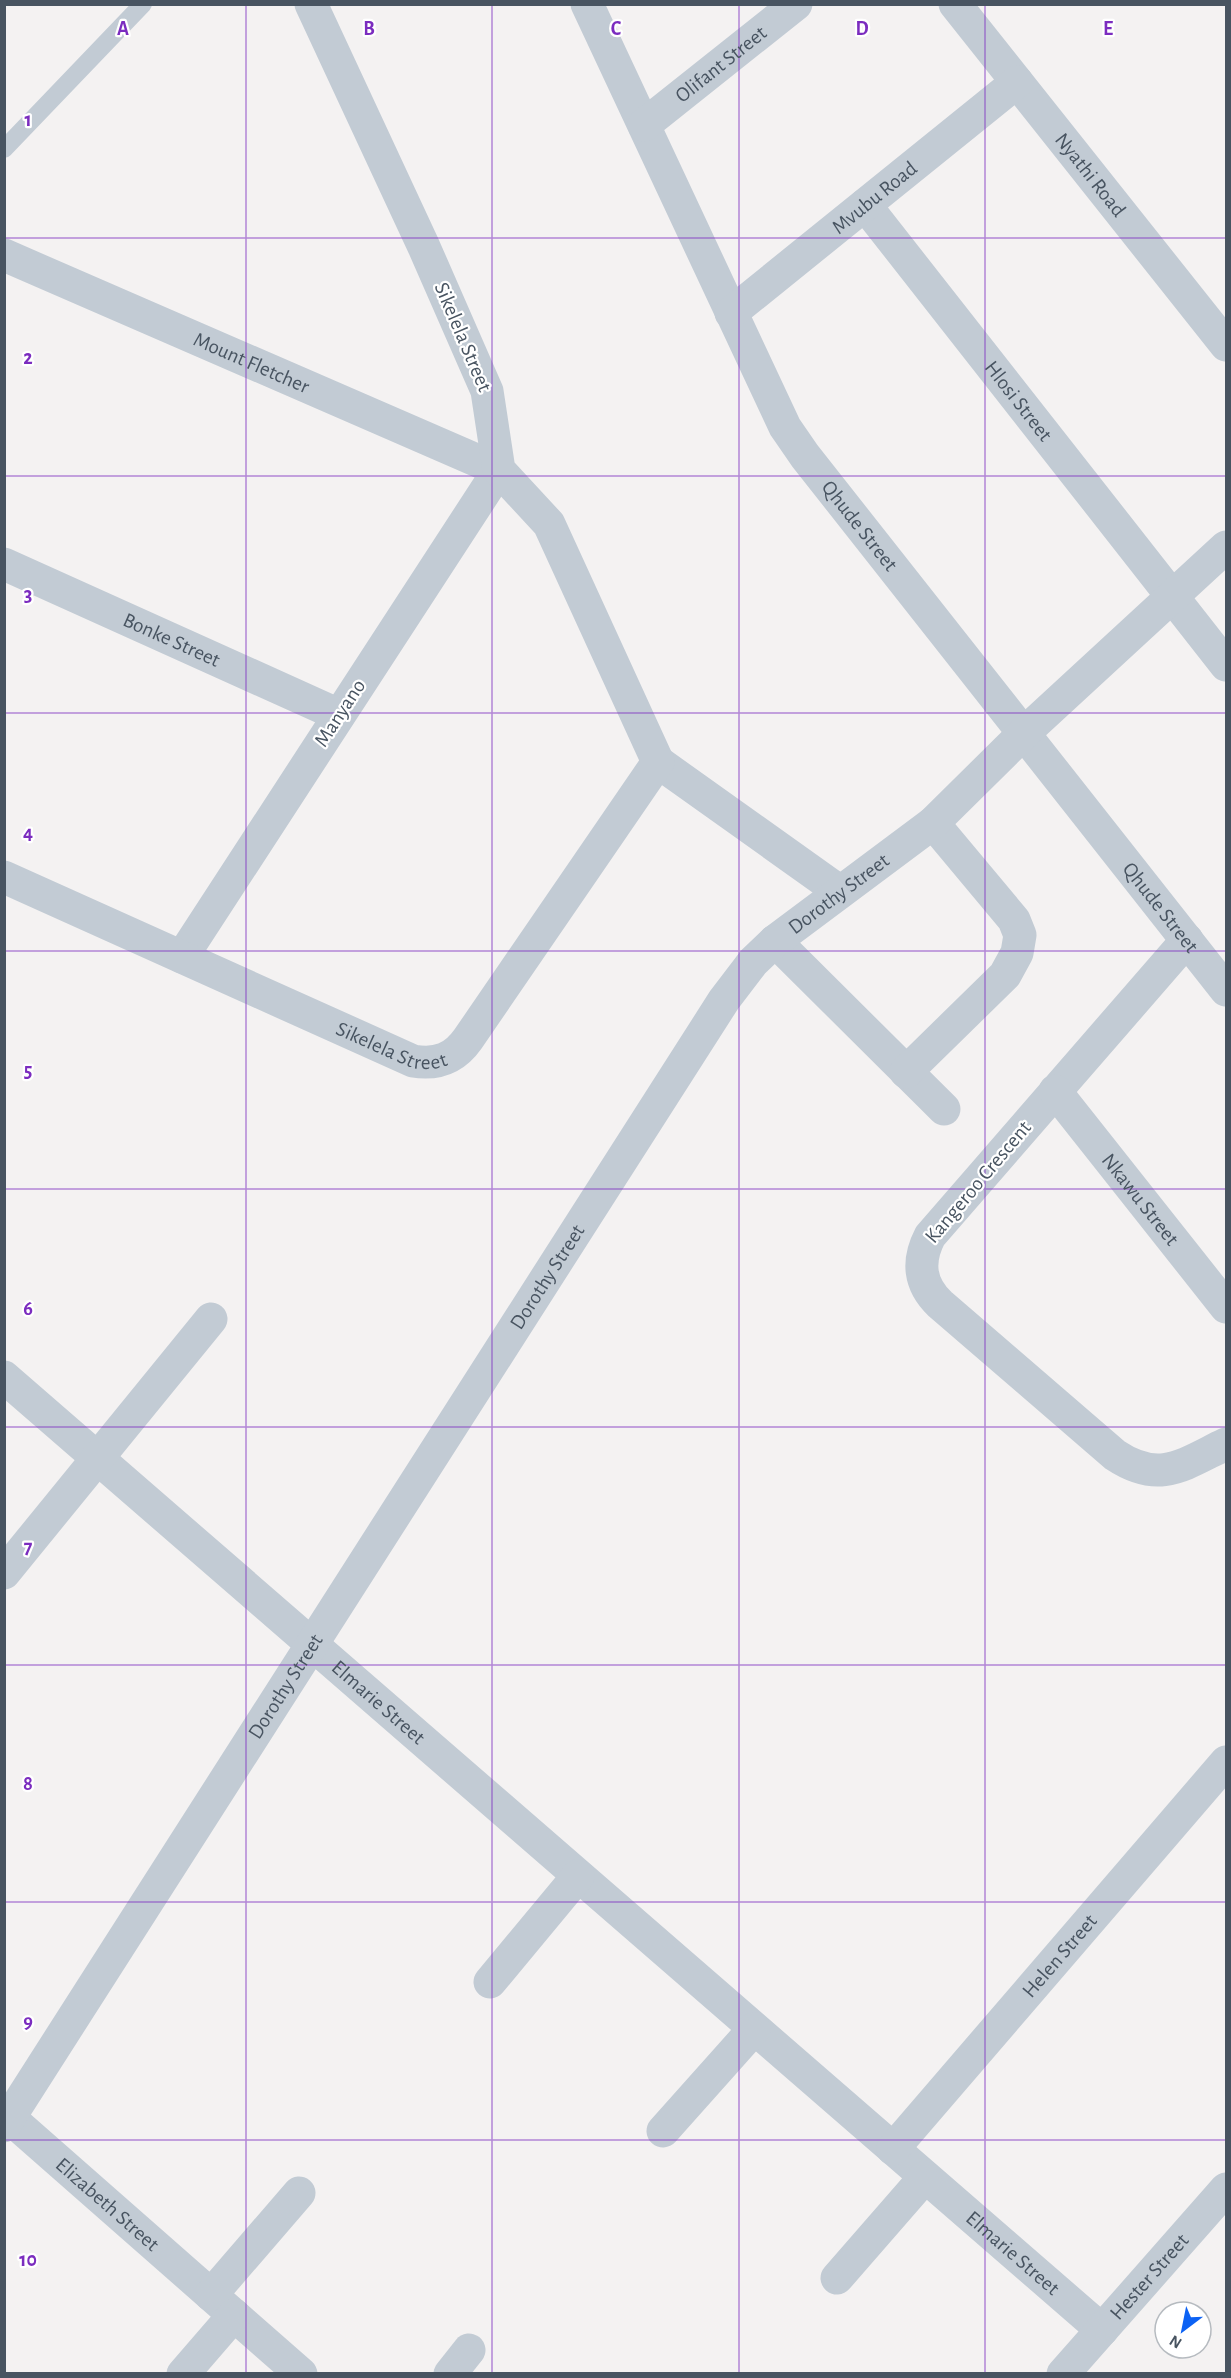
<svg xmlns="http://www.w3.org/2000/svg" width="1231" height="2378" font-family="'Alegreya Sans',sans-serif">
<rect width="100%" height="100%" fill="#f4f2f2"/>
<g fill="none" stroke-linecap="round" stroke-linejoin="round">
<!-- service -->
<path stroke="#c2cbd4" stroke-width="18" d="M4 149 143 4"/>
<!-- minor -->
<g stroke="#c2cbd4" stroke-width="33">
<path id="s1" d="M587 4 785 427 805 456 1226 990"/>
<path id="s2" d="M955 4 1226 345"/>
<path id="s3" d="M644 125 796 4"/>
<path id="s4" d="M865 205 1226 665"/>
<path id="s5" d="M4 255 499 470 182 957"/>
<path id="s6" d="M731 313 1017 82"/>
<path id="s7" d="M4 564 339 715"/>
<path d="M658 762 839 891"/>
<path id="s8" d="M4 877 413 1061C437 1065 454 1059 468 1039L658 762 549 524 499 470 487 391 424 247 311 4"/>
<path d="M1187 940 930 1236C917 1261 919 1284 940 1304L1115 1455C1160 1485 1184 1464 1226 1444"/>
<path d="M775 941 944 1109"/>
<path d="M906 1072 1005 975 1017 953 1020 935 1014 920 933 823"/>
<path id="s9" d="M1055 1091 1226 1307"/>
<path id="s10" d="M4 1377 1102 2330"/>
<path d="M4 1573 211 1319"/>
<path d="M490 1982 578 1876"/>
<path id="s11" d="M4 2113 301 2374"/>
<path id="s12" d="M4 2126 724 1000 753 962 775 941 933 823 1024 733 1226 547"/>
<path d="M663 2131 754 2029"/>
<path id="s13" d="M893 2149 1226 1762"/>
<path d="M837 2278 925 2177"/>
<path d="M211 2295 299 2193"/>
<path d="M183 2374 234 2315"/>
<path d="M450 2374 469 2350"/>
<path id="s14" d="M1063 2374 1226 2189"/>
</g>
</g>
<!-- grid -->
<path fill="none" stroke="#7b2cbf" stroke-width="1.5" stroke-opacity="0.55" d="M246 4V2374M492 4V2374M739 4V2374M985 4V2374M4 238H1226M4 476H1226M4 713H1226M4 951H1226M4 1189H1226M4 1427H1226M4 1665H1226M4 1902H1226M4 2140H1226"/>
<g text-anchor="middle" dominant-baseline="central" stroke-width="4.5" stroke-linejoin="round" paint-order="stroke">
<!-- street labels -->
<g font-size="21" fill="#485461" stroke="#fff">
<text stroke="none"><textPath href="#s3" startOffset="98">Olifant Street</textPath></text>
<text stroke="none"><textPath href="#s2" startOffset="218">Nyathi Road</textPath></text>
<text stroke="none"><textPath href="#s6" startOffset="184">Mvubu Road</textPath></text>
<text transform="translate(463 337) rotate(67)">Sikelela Street</text>
<text stroke="none"><textPath href="#s5" startOffset="270">Mount Fletcher</textPath></text>
<text stroke="none"><textPath href="#s4" startOffset="249">Hlosi Street</textPath></text>
<text stroke="none"><textPath href="#s1" startOffset="591">Qhude Street</textPath></text>
<text stroke="none"><textPath href="#s7" startOffset="184">Bonke Street</textPath></text>
<text transform="translate(340 713) rotate(-57)">Manyano</text>
<text stroke="none"><textPath href="#s12" startOffset="1494">Dorothy Street</textPath></text>
<text stroke="none"><textPath href="#s1" startOffset="1077">Qhude Street</textPath></text>
<text stroke="none"><textPath href="#s8" startOffset="424">Sikelela Street</textPath></text>
<text transform="translate(978 1182) rotate(-50)">Kangeroo Crescent</text>
<text stroke="none"><textPath href="#s9" startOffset="138">Nkawu Street</textPath></text>
<text stroke="none"><textPath href="#s12" startOffset="1008">Dorothy Street</textPath></text>
<text stroke="none"><textPath href="#s12" startOffset="522">Dorothy Street</textPath></text>
<text stroke="none"><textPath href="#s10" startOffset="496">Elmarie Street</textPath></text>
<text stroke="none"><textPath href="#s13" startOffset="255">Helen Street</textPath></text>
<text stroke="none"><textPath href="#s11" startOffset="138">Elizabeth Street</textPath></text>
<text stroke="none"><textPath href="#s10" startOffset="1336">Elmarie Street</textPath></text>
<text stroke="none"><textPath href="#s14" startOffset="130">Hester Street</textPath></text>
</g>
</g>
<g font-size="20" text-anchor="middle" font-weight="bold" fill="#7b2cbf" stroke="#fff" stroke-width="4.5" stroke-linejoin="round" paint-order="stroke">
<text x="123" y="35">A</text>
<text x="369" y="35">B</text>
<text x="616" y="35">C</text>
<text x="862" y="35">D</text>
<text x="1108" y="35">E</text>
<text x="28" y="126">1</text>
<text x="28" y="364">2</text>
<text x="28" y="601">3</text>
<text x="28" y="839">4</text>
<text x="28" y="1077">5</text>
<text x="28" y="1315">6</text>
<text x="28" y="1553">7</text>
<text x="28" y="1790">8</text>
<text x="28" y="2028">9</text>
<text x="28" y="2266">10</text>
</g>
<!-- border -->
<rect width="1231" height="2378" fill="none" stroke="#485461" stroke-width="12"/>
<!-- north arrow -->
<g transform="translate(1183 2330) rotate(212)"><circle r="28" fill="#ffffff" stroke="#b6bbc0" stroke-width="1.5"/>
<path d="M0-4.5L10 22L0 15L-10 22Z" fill="#0c62f4"/>
<text y="-9" font-size="16" font-weight="bold" text-anchor="middle" fill="#485461">N</text>
</g>
</svg>
